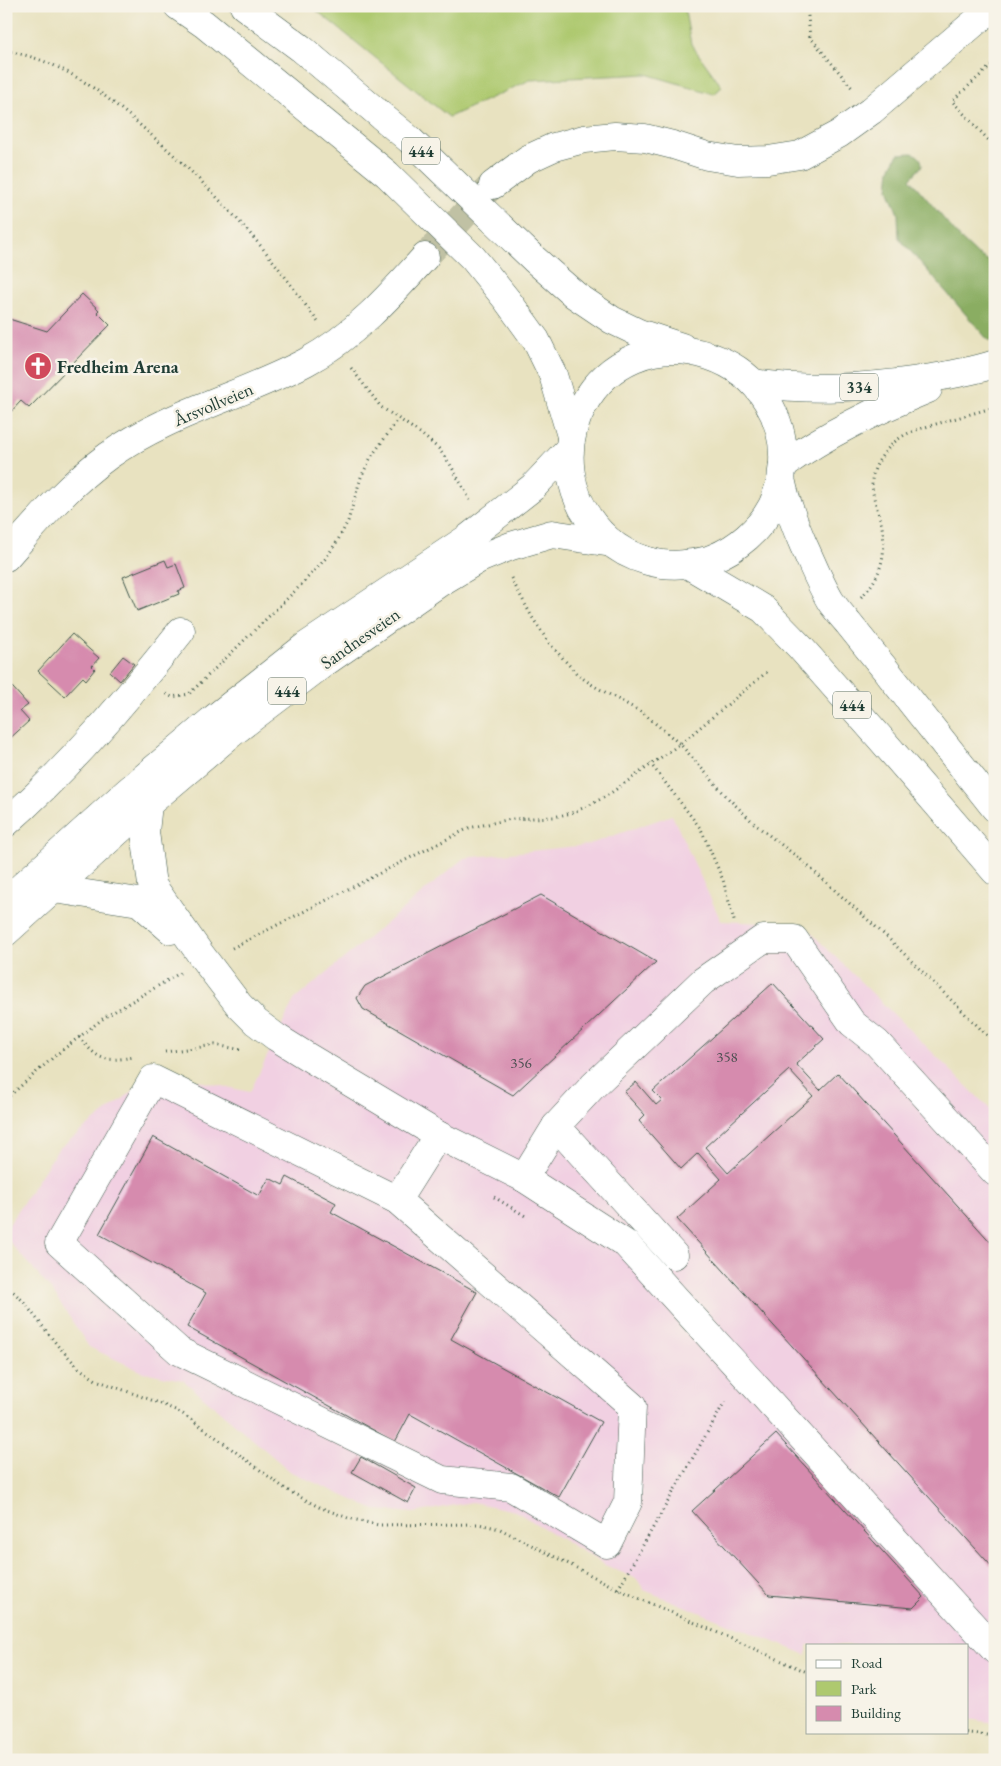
<svg xmlns="http://www.w3.org/2000/svg" width="1001" height="1766" font-family="'EB Garamond',serif">
<rect width="100%" height="100%" fill="#f7f3e8"/>
<filter id="ink" filterUnits="userSpaceOnUse"><feTurbulence type="fractalNoise" baseFrequency=".02" numOctaves="2"/><feDisplacementMap in="SourceGraphic" scale="10" xChannelSelector="R" yChannelSelector="G"/><feConvolveMatrix kernelMatrix="1 2 1 2 8 2 1 2 1" color-interpolation-filters="sRGB"/></filter>
<filter id="wash" filterUnits="userSpaceOnUse"><feTurbulence type="fractalNoise" baseFrequency=".0096" numOctaves="4" result="noise"/><feDisplacementMap in="SourceGraphic" scale="20" xChannelSelector="R" yChannelSelector="G"/><feGaussianBlur stdDeviation="1.12" result="paint"/><feColorMatrix in="noise" values="0 0 0 0 0 0 0 0 0 0 0 0 0 0 0 0 0 1.4 0 .05"/><feComposite in="paint" operator="in"/></filter>
<g filter="url(#wash)">
<rect width="100%" height="100%" fill="#e8e2c0"/>
<!-- built -->
<path fill="#f1d0e2" d="M672 815 721 921 803 925 995 1114V1723L967 1719V1645H807V1655L644 1590 637 1579 605 1565 515 1511 472 1502 414 1513 375 1510 291 1472 183 1380 143 1372 89 1347 53 1292 6 1238V1229L58 1149 133 1091 199 1081 250 1092 294 1000 464 858 587 845Z"/>
<!-- green -->
<path fill="#aec96f" stroke="#668352" d="M311 6H684L691 44 722 87 714 94 646 74 530 80 449 117Z"/>
<!-- forest -->
<path fill="#8aad62" stroke="#54754b" d="M912 153C919 155 922 159 922 166L910 179 960 238 978 255 995 264V340L989 341 899 238 898 214 888 189 890 169 898 154Z"/>
<g id="blocks">
<!-- building -->
<g fill="#d68bae" fill-rule="evenodd">
<path d="M82 294 99 310 97 312 110 325 29 408 21 401 6 417V318L47 331Z"/>
<path d="M165 560 168 567 176 564 185 588 178 591 179 594 137 611 123 577Z"/>
<path d="M72 634 99 658 92 666 95 669 86 680 83 677 65 696 38 671Z"/>
<path d="M123 656 134 664 120 681 110 672Z"/>
<path d="M6 680 28 705 20 711 29 721 6 742Z"/>
<path d="M541 895 656 962 513 1095 363 1009 357 998 365 986Z"/>
<path d="M773 983 824 1039 796 1064 820 1090 838 1073 995 1247V1570L677 1219 721 1179 698 1153 681 1169 639 1121 645 1115 624 1092 636 1082 656 1105 662 1100 653 1091ZM789 1070 813 1096 728 1173 705 1147Z"/>
<path d="M153 1137 259 1196 269 1178 283 1185 287 1177 336 1203 331 1212 477 1292 451 1339 601 1422 559 1497 410 1414 395 1442 187 1327 206 1293 99 1234Z"/>
<path d="M776 1434 924 1597 913 1608 769 1595 692 1511Z"/>
<path d="M361 1457 416 1488 408 1503 352 1472Z"/>
</g>
</g>
</g>
<g filter="url(#ink)">
<use href="#blocks" fill-opacity="0" stroke="#3d5649" stroke-width="1"/>
<g fill="none" stroke-linecap="round" stroke-linejoin="round">
<!-- minor-tunnel -->
<path stroke="#c0c1a4" stroke-width="28" stroke-dasharray="28 14" stroke-linecap="butt" d="M425 257 492 185"/>
<!-- minor casing -->
<g stroke="#3d5649" stroke-width="29">
<g id="minor">
<path d="M493 185 528 159 554 147 584 139 615 136 645 138 673 145 707 156 738 161 768 160 800 155 839 134 871 111 994 6"/>
<path d="M6 557C38 521 69 484 108 456 168 413 242 396 306 362 353 337 390 296 425 257"/>
<path d="M148 804 145 832 152 885 201 955 239 1005 256 1022 276 1037 308 1057 438 1135 524 1178 556 1126 593 1086 703 981 763 939H794L852 1023 877 1043 995 1172"/>
<path d="M6 823C71 766 127 699 181 631"/>
<path d="M54 889 139 902 171 930"/>
<path d="M153 1079 397 1200 632 1406 628 1502 607 1544 511 1487 442 1480 179 1351 59 1243Z"/>
<path d="M556 1126 674 1255"/>
<path d="M524 1178 626 1244 995 1650"/>
<path d="M397 1200 438 1135"/>
</g>
</g>
<!-- major casing -->
<g stroke="#3d5649" stroke-width="29">
<g id="major">
<path d="M754 383C811 391 862 388 919 380 945 376 970 372 995 364"/>
<path d="M783 465C828 433 877 410 928 389"/>
</g>
</g>
<!-- highway casing -->
<g stroke="#3d5649" stroke-width="29">
<g id="highway">
<path d="M178 6 204 24 387 174 473 258 507 300 536 340 553 375 571 436"/>
<path d="M244 6 302 49 410 140 534 259 575 295 612 320 639 333 682 347"/>
<path d="M781 480C778 489 776 498 772 506 760 529 737 549 713 558 707 561 699 562 692 563 664 569 628 559 607 539 520 459 598 320 709 356 733 364 753 378 767 401 778 419 784 441 783 462 783 469 780 476 782 483 785 499 796 528 803 544 812 563 820 584 831 602 836 609 842 616 848 623 860 638 872 653 885 669 921 715 958 761 995 808"/>
<path d="M687 564 763 609 800 647 881 739 995 871"/>
<path d="M6 901 127 792 211 721 306 646 468 538 533 487 569 449"/>
<path d="M6 932 148 804 232 733 324 663 439 583 479 559 511 546 552 534 612 543"/>
</g>
</g>
<!-- path -->
<g stroke="#3d5649" stroke-width="3" stroke-dasharray="1 4" stroke-linecap="butt">
<path d="M807 6 810 37 853 89"/>
<path d="M6 51C63 60 108 96 149 133 194 172 236 215 273 261 289 281 303 302 318 322"/>
<path d="M995 62 952 101 995 147"/>
<path d="M351 368 381 407 420 433 439 449 450 464 470 500"/>
<path d="M511 578 532 617 549 643 578 675 594 686 643 713 680 744 729 799 757 826 800 859 887 937 995 1043"/>
<path d="M861 597C881 578 887 554 882 527 879 512 872 498 872 482 872 465 889 444 903 436 915 429 930 426 943 422 960 417 978 412 995 407"/>
<path d="M166 694 172 697 189 694 299 587 326 558 338 540 348 521 361 477 371 457 398 420"/>
<path d="M650 763 701 829 723 880 735 924"/>
<path d="M232 948 469 828 511 819 554 817 571 813 588 806 608 795 680 744 767 672"/>
<path d="M79 1037C99 1061 104 1062 134 1057"/>
<path d="M165 1052 215 1045 243 1050"/>
<path d="M6 1099 56 1055 105 1017 180 973"/>
<path d="M494 1197 527 1217"/>
<path d="M6 1285 23 1301 58 1346 79 1368 96 1380 154 1401 180 1412 213 1435 287 1490 319 1507 348 1518 378 1525 479 1524 500 1529 618 1589 807 1672"/>
<path d="M618 1589 727 1398"/>
<path d="M961 1732 995 1736"/>
</g>
<!-- minor -->
<use href="#minor" stroke="#fff" stroke-width="28"/>
<!-- major -->
<use href="#major" stroke="#fff" stroke-width="28"/>
<!-- highway -->
<use href="#highway" stroke="#fff" stroke-width="28"/>
</g>
</g>
<!-- icons -->
<defs>
<g id="church-disc" transform="scale(1.4375)"><circle r="9.5" fill="#d1495b" stroke="#f7f3e8"/><path d="M-1.2-6h2.4v3.5h3.3v2.4h-3.3V6h-2.4V-.1h-3.3v-2.4h3.3Z" fill="#fff"/></g>
</defs>
<g fill-rule="evenodd">
<use href="#church-disc" x="38" y="366"/>
</g>
<g text-anchor="middle" dominant-baseline="central" stroke-width="5" stroke-linejoin="round" paint-order="stroke">
<!-- number labels -->
<g font-size="15" fill="#4d5052">
<text x="727" y="1056">358</text>
<text x="521" y="1062">356</text>
</g>
<!-- shield labels -->
<g fill="#f7f3e8" stroke="#60746a" stroke-width="1">
<rect x="402" y="137.5" width="38" height="27" rx="4"/>
<rect x="840" y="373.5" width="38" height="27" rx="4"/>
<rect x="268" y="677.5" width="38" height="27" rx="4"/>
<rect x="833" y="691.5" width="38" height="27" rx="4"/>
</g>
<g font-size="16" font-weight="bold" fill="#1f3d34">
<text x="421" y="151">444</text>
<text x="859" y="387">334</text>
<text x="287" y="691">444</text>
<text x="852" y="705">444</text>
</g>
<!-- poi labels -->
<g font-size="18" font-weight="bold" fill="#1f3d34" stroke="#f7f3e8" text-anchor="start">
<text x="57" y="366">Fredheim Arena</text>
</g>
<!-- street labels -->
<g font-size="18" fill="#1f3d34" stroke="#f7f3e8">
<text transform="translate(213 404) rotate(-23)">Årsvollveien</text>
<text transform="translate(360 638) rotate(-35)">Sandnesveien</text>
</g>
</g>
<!-- margin -->
<rect width="1001" height="1766" fill="none" stroke="#f7f3e8" stroke-width="25"/>
<!-- legend -->
<rect x="806" y="1644" width="162" height="90" fill="#f7f3e8" stroke="#a1aaa0"/>
<rect x="816" y="1660" width="25" height="8" fill="#ffffff" stroke="#a1aaa0"/>
<text x="851" y="1668" font-size="15" fill="#1f3d34">Road</text>
<rect x="816" y="1681" width="25" height="15" fill="#aec96f" stroke="#a1aaa0"/>
<text x="851" y="1694" font-size="15" fill="#1f3d34">Park</text>
<rect x="816" y="1706" width="25" height="15" fill="#d68bae" stroke="#a1aaa0"/>
<text x="851" y="1718" font-size="15" fill="#1f3d34">Building</text>
</svg>
